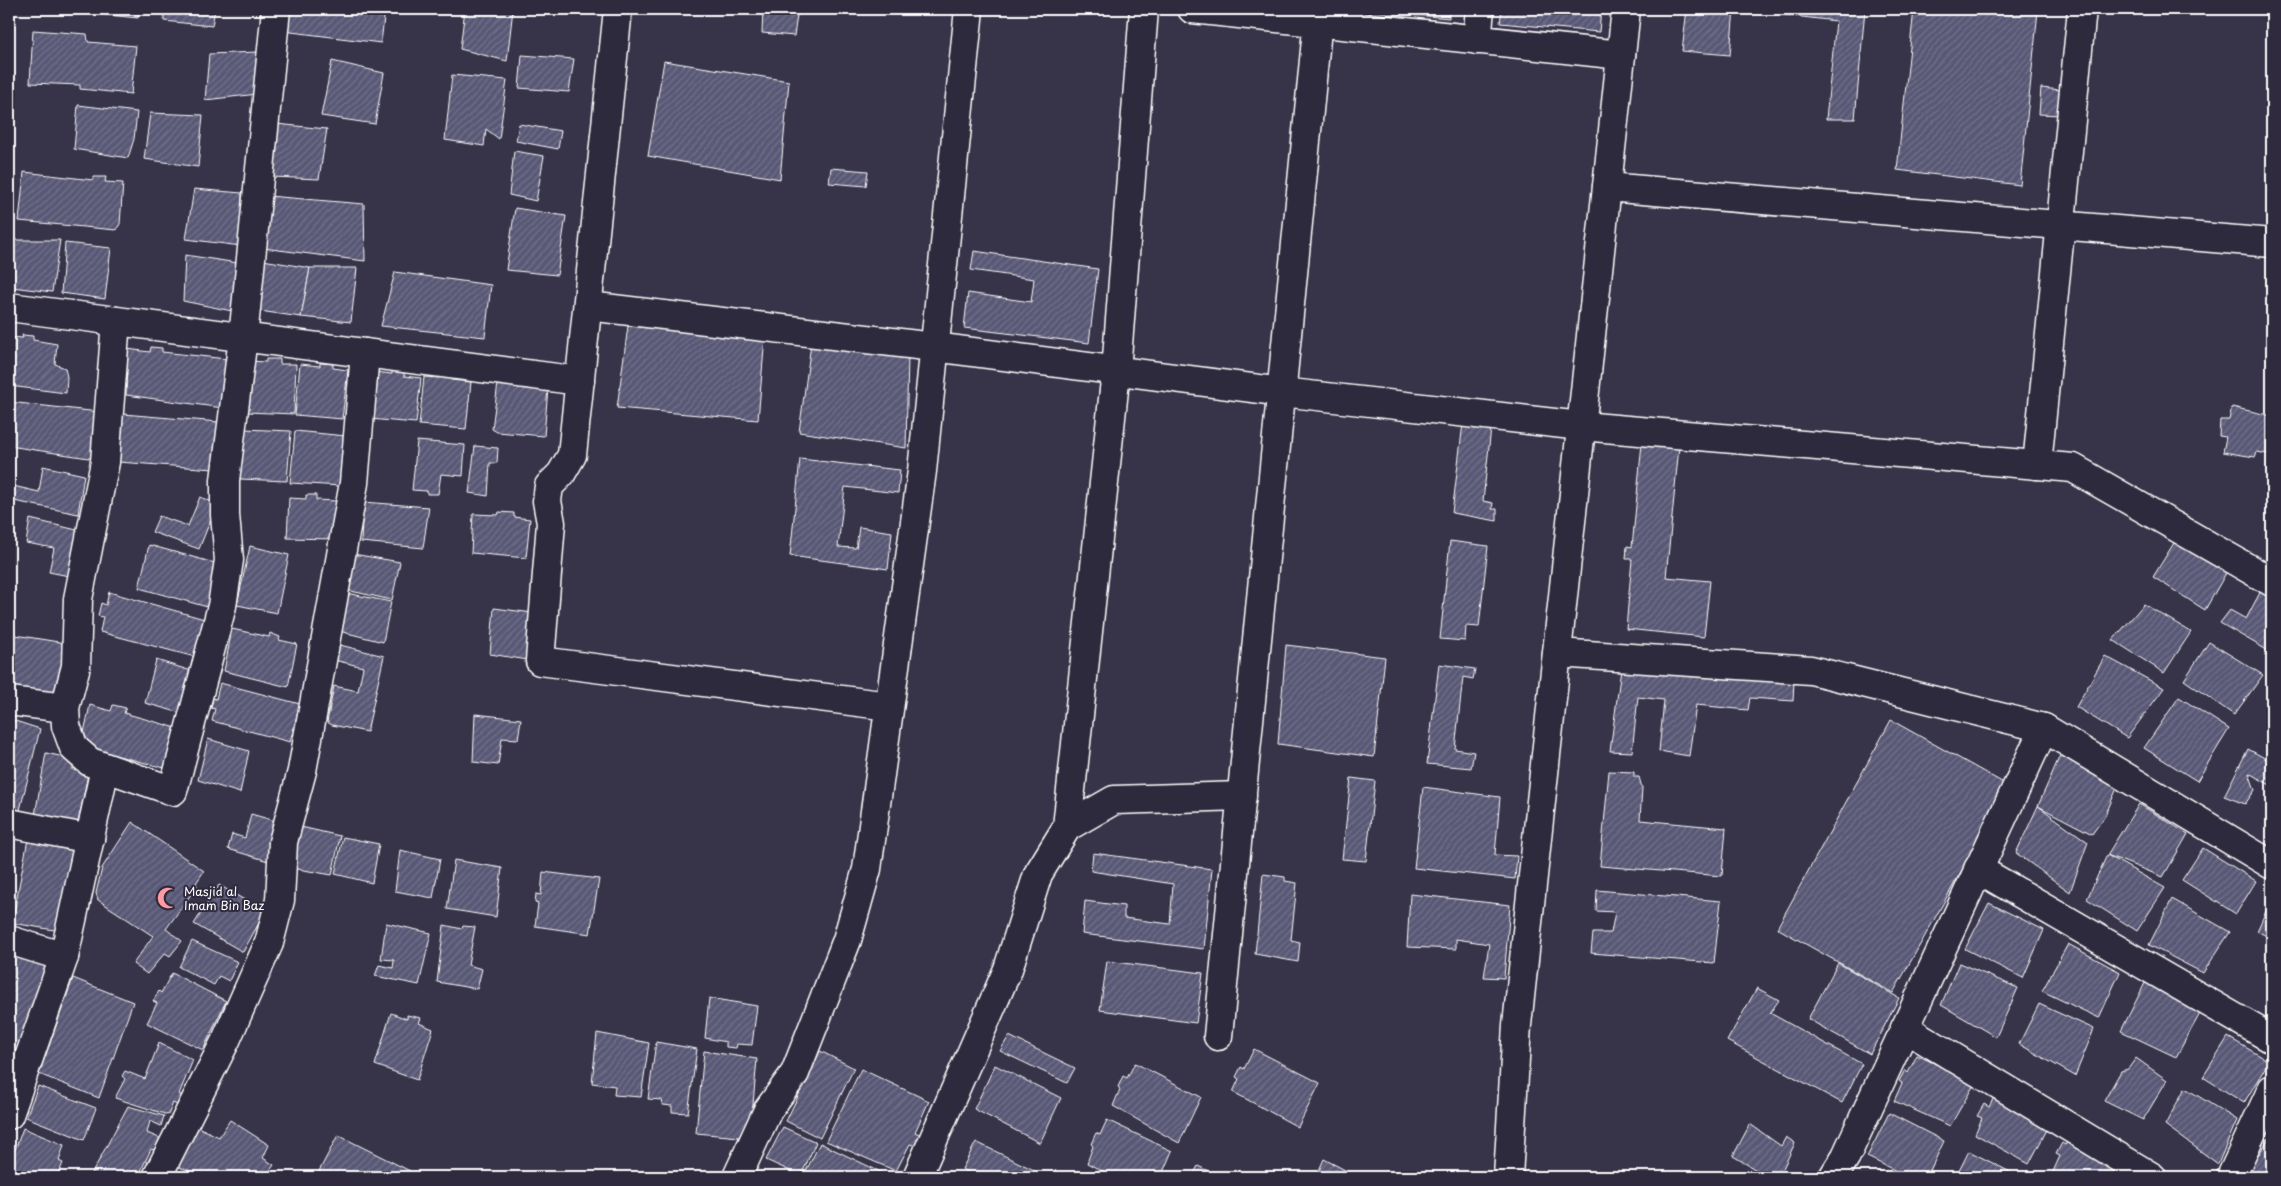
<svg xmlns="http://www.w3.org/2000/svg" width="2281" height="1186" font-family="'Playpen Sans',sans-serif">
<defs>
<pattern id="building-hatch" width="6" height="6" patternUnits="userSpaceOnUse" patternTransform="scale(1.25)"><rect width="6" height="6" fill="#595976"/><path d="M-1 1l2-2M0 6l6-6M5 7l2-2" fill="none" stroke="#72728b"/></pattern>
</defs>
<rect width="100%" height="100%" fill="#373348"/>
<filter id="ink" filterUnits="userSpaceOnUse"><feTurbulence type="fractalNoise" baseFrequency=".02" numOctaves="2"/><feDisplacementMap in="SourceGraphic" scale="10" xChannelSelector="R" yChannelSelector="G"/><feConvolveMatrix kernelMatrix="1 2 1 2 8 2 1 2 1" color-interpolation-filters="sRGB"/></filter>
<g filter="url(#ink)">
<!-- building -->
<g fill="url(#building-hatch)" stroke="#fff">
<path d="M88 9H139L138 18 88 13Z"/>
<path d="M164 9H215L212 26 164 21Z"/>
<path d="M283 9H385L381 43 283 31Z"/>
<path d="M465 9H513L507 61 460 49Z"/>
<path d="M763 9H798L794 36 762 33Z"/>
<path d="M1350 9H1449V18Z"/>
<path d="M1502 9H1601L1599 32 1500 23Z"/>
<path d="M1687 9H1865L1855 119H1826L1836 21 1734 9 1730 55 1682 51Z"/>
<path d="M1914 9H2018L2038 11 2020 185 1897 170Z"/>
<path d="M33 30 87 34 88 42 136 46 131 94 80 89V85L30 83Z"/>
<path d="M258 52V94L205 100 209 54Z"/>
<path d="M522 55 574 59 569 92 519 88Z"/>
<path d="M332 61 384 73 375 124 321 116Z"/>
<path d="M664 61 789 81 780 179 648 156Z"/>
<path d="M452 75 507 80 499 139 486 129 484 146 445 140Z"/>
<path d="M2041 88 2061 90 2059 115 2039 114Z"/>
<path d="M78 105 137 112 134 139 128 158 74 149Z"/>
<path d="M150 113 203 115 198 167 144 159Z"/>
<path d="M276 124 327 129 319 179 271 177Z"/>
<path d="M519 124 561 131 558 149 516 141Z"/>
<path d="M514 151 544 156 536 201 509 195Z"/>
<path d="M831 168 868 171 866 186 829 183Z"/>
<path d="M24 172 93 180V177H106L105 182 123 183 120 224 116 230 19 221Z"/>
<path d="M194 189 242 193 241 246 186 239Z"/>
<path d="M268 196 364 204 365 261 263 248Z"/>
<path d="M515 208 566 216 557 275 506 270Z"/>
<path d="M12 240H60L52 292 12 287Z"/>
<path d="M65 243 111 248 105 299 61 293Z"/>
<path d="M974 251 1098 269 1089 343 964 328 968 293 1031 302 1034 279 971 270Z"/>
<path d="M185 255 238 263 232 311 183 301Z"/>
<path d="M263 260 310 268 301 317 252 310Z"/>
<path d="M310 268H357L351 322 301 317Z"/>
<path d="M395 272 491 285 485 337 381 326Z"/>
<path d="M628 326 765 337 758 420 617 408Z"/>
<path d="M22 335 33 336V340L57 344 55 364 65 368 67 377 66 393 9 386V337L23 338Z"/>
<path d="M811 344 908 355 906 448 799 432Z"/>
<path d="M151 347 162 348V352L227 359 223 408 126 395 127 349 150 352Z"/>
<path d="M266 359H280V364H296L294 414 246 412 249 361 266 362Z"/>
<path d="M320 363 333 364V368L348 370 342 419 295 415 300 364 320 366Z"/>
<path d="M392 370H404V376L421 378 416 423 369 419 375 372 392 374Z"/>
<path d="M440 375 451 376V380L471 382 466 429 419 425 424 377 439 378Z"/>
<path d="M498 383 548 388 544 436 497 432 492 429Z"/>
<path d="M9 402 99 412 95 459 9 446Z"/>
<path d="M2232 407 2272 416V455L2257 452 2255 457 2223 452 2226 437 2219 436 2220 420H2229Z"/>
<path d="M123 414 219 422 214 469 118 462Z"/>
<path d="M1464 415 1492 419 1483 501 1493 503 1492 509H1497V521L1452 513Z"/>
<path d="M244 429 291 431 287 481 240 479Z"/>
<path d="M295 431 346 436 341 486 290 483Z"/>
<path d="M417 441 465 445 463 476 441 474 438 494H427V491L412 490Z"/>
<path d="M1642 443 1679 447 1666 577 1710 581 1704 637 1626 629 1632 559H1626L1627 546 1632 547Z"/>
<path d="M475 446 498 448 497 463H490L488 496 469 493Z"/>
<path d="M800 459 900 470 898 493 845 487 838 547 856 548 859 527 892 532 888 569 790 556Z"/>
<path d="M43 466 84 475 78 514 9 500V485L39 492Z"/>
<path d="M306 495H316V500L337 501 334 539 287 538 289 498 306 499Z"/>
<path d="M200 497 217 504 199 549 152 532 159 516 188 526Z"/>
<path d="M363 502 429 507 423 548 361 542Z"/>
<path d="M499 512 514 513V517L530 519 526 558 471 553 473 514 498 515Z"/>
<path d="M30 519 77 530 69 576 49 572 54 548 26 543Z"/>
<path d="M2177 538 2230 566 2205 610 2153 577Z"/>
<path d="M1450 541 1488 546 1479 627 1466 626 1465 641 1440 639Z"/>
<path d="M149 545 222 565 211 608 139 588Z"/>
<path d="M250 546 289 555 277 613 237 605Z"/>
<path d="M353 554 400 562 392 600 346 590Z"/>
<path d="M2264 585 2272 590V653L2220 623 2230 610 2246 619Z"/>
<path d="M109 592 208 620 199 658 100 632 103 617 98 616 101 603 106 605Z"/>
<path d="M346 593 391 602 383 642 339 631Z"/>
<path d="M2144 604 2191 632 2164 673 2113 640Z"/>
<path d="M494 608 533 613 528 660 490 654Z"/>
<path d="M232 629 269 637 270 633 280 637 279 640 297 644 288 687 224 671Z"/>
<path d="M9 634 65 643 59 699 9 689Z"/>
<path d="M2209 642 2263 675 2234 715 2184 680Z"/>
<path d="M336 644 384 656 367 732 332 725 327 722 334 686 358 691 363 667 334 660Z"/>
<path d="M1286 645 1385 657 1374 757 1278 744Z"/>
<path d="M2105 656 2164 688 2127 738 2076 707Z"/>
<path d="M156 660 198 673 188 715 145 703Z"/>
<path d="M1439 664 1475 669 1473 679 1463 677 1455 749 1474 752 1471 768 1427 764Z"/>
<path d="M1621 669 1794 681 1793 701 1750 698 1748 710 1696 705 1689 756 1659 751 1664 700 1638 697 1632 752 1610 751Z"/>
<path d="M220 683 300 704 290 742 212 721 215 709 211 708 213 698 216 699Z"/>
<path d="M2179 697 2229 729 2197 781 2144 748Z"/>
<path d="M90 705 111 711 113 705 126 708 124 713 184 730 176 771 88 748 83 737Z"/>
<path d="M475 714 521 719 518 739 502 738 498 765 473 762Z"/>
<path d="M9 719 40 729 19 814 9 812Z"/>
<path d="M1891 720 2009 786 1893 993 1777 928Z"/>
<path d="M208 739 249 751 240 793 198 780Z"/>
<path d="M2248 749 2272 762V786L2249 773 2255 790 2245 804 2224 796Z"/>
<path d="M46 753 73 759V770L88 774 78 824 35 815Z"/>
<path d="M2061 753 2117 788 2105 816 2092 834 2038 806Z"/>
<path d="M1609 771 1634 772V777H1639L1642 788 1640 820 1726 828 1722 876 1600 866Z"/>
<path d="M1351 778 1375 781 1366 861 1342 859Z"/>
<path d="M1423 787 1500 797 1495 855 1517 856 1515 879 1414 868Z"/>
<path d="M2139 804 2188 834 2163 877 2107 855Z"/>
<path d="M2038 806 2088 842 2070 892 2016 853Z"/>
<path d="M251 814 279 822 268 861 228 849 232 834 245 838Z"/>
<path d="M132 822 204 871 196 883 197 886 166 929 182 941 170 956 165 953 147 974 133 964 153 936 98 900 96 893 102 868Z"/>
<path d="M301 827 340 836 332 875 292 868Z"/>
<path d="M9 834 14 835 9 856Z"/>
<path d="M343 837 379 844 372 883 335 874Z"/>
<path d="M28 839 73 849 60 931 12 923Z"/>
<path d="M2203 848 2256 881 2236 914 2182 880Z"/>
<path d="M400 850 440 859 433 898 395 891Z"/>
<path d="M1093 853 1212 869 1204 949 1082 934 1085 901 1124 906V918L1170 924 1173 884 1091 871Z"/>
<path d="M2107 855 2165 888 2137 931 2087 899Z"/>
<path d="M454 860 502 868 496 917 447 909Z"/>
<path d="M543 872 599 879 590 934 535 926 538 904 535 903 536 894 541 895Z"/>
<path d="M1263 874 1285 877V881L1297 883 1291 940 1300 942 1298 962 1255 954Z"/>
<path d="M219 885 265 912 243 952 194 924Z"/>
<path d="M1597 890 1721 901 1714 963 1591 953 1593 933H1611L1615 912 1596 911Z"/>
<path d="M1410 894 1510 905 1504 978 1484 977 1489 944 1456 939V949L1407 947Z"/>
<path d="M2272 898V939L2257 931Z"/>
<path d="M2172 899 2230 932 2203 973 2149 945Z"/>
<path d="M1989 903 2044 930 2023 978 1965 949Z"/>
<path d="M386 923 431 933 419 985 375 976 379 965 393 968 394 960 381 959Z"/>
<path d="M444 925 462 929 463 926 475 927 468 965 482 969 477 989 437 982Z"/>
<path d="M192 941 238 962 229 981 219 976 214 985 179 967Z"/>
<path d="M2068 944 2120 972 2099 1018 2042 991Z"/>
<path d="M9 951 50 967 19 1052 9 1049Z"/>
<path d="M1107 961 1203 973 1196 1023 1100 1010Z"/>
<path d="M1838 963 1899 998 1870 1054 1808 1019Z"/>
<path d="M1959 963 2018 988 1996 1037 1941 1005Z"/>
<path d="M172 973 226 1001 203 1050 147 1023 157 1003 153 1001 159 991 161 993Z"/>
<path d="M73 978 133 1002 99 1098 39 1074Z"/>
<path d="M2146 981 2202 1010 2176 1057 2121 1031Z"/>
<path d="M1757 988 1779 1000 1770 1013 1862 1064 1842 1103 1727 1041Z"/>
<path d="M709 998 757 1006 752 1045 737 1044 736 1048 726 1047V1042L705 1038Z"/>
<path d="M2039 1004 2094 1029 2075 1076 2019 1044Z"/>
<path d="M391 1013 407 1019V1015L421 1018 419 1023 433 1029 417 1080 375 1065Z"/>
<path d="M597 1033 649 1043 641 1097 614 1095 615 1086 592 1083Z"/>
<path d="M1009 1036 1075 1068 1067 1083 1000 1051Z"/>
<path d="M2228 1037 2269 1061 2244 1103 2203 1077Z"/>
<path d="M656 1042 697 1049 688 1113 672 1112V1106L663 1105 662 1100 648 1099Z"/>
<path d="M159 1043 193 1060 179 1094 182 1096 177 1105 173 1103 168 1115 115 1098 125 1079 122 1076 125 1071 145 1079Z"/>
<path d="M1254 1049 1320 1083 1298 1127 1233 1092 1239 1079 1236 1077 1241 1067 1244 1069Z"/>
<path d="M704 1051 757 1059 750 1138 696 1133Z"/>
<path d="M820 1051 854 1068 820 1138 786 1121Z"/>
<path d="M1917 1055 1975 1083 1950 1126 1894 1101 1902 1083 1899 1081 1905 1070 1908 1073Z"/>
<path d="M2136 1058 2167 1080 2143 1120 2104 1101 2121 1071 2128 1069Z"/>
<path d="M1135 1063 1201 1097 1179 1143 1113 1106 1120 1089 1118 1087 1123 1076 1127 1078Z"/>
<path d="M995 1065 1061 1098 1040 1143 974 1109Z"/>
<path d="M861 1069 929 1101 915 1132 921 1135 916 1146 910 1144 896 1171 826 1141Z"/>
<path d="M38 1086 96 1108 84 1140 26 1117Z"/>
<path d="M2185 1088 2237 1120 2218 1164 2165 1125Z"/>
<path d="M1997 1091 2052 1120 2029 1164 1975 1134 1982 1118 1977 1116 1984 1104 1989 1107Z"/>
<path d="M128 1106 164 1116 161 1126 150 1121 147 1133 164 1140 158 1151 151 1149 138 1177H90Z"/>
<path d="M1889 1113 1944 1141 1927 1177H1909L1867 1157Z"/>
<path d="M230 1120 269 1145 263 1158 274 1165 265 1177H207L176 1166 198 1127 219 1137Z"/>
<path d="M1107 1120 1172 1151 1161 1177H1114L1087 1163 1093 1146 1091 1144 1096 1133 1100 1135Z"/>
<path d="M1750 1124 1781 1146 1786 1137 1795 1143 1779 1177H1768L1733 1156Z"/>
<path d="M783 1127 816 1142 801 1176 766 1160Z"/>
<path d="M23 1128 64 1145 59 1161 63 1163 57 1177 9 1176 11 1162 9 1161V1156L12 1149 15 1150Z"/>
<path d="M2073 1132 2126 1163 2117 1177H2057L2052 1174 2060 1156 2056 1154 2062 1143 2065 1145Z"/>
<path d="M338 1135 412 1172 409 1177H316Z"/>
<path d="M2269 1138 2272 1140V1177H2244Z"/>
<path d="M976 1142 1034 1170 1030 1177H977L962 1169Z"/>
<path d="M820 1143 891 1177H803Z"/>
<path d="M1969 1151 2020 1177H1956Z"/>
<path d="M1324 1159 1345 1170 1341 1177H1316Z"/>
<path d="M1198 1166 1221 1177H1192Z"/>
</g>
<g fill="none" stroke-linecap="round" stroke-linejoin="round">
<!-- minor casing -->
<g stroke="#fff" stroke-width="31">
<g id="minor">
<path d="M618 9 572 455 561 474 549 486 547 501 551 523 540 661 889 706"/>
<path d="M1192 9 1621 55"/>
<path d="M1477 40 1480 9"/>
<path d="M1607 187 2272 243"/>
<path d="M588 306 934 347 1282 392 1581 426 2073 468 2272 582"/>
<path d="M9 307 580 381"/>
<path d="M116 321 105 462 78 599 76 666 65 708 66 726 74 748 90 762 173 791 222 606 229 560 225 515V480L243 338 276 9"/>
<path d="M2037 465 2082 9"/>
<path d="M1557 653 1811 670 2044 728 2272 865"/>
<path d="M9 701 65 708"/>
<path d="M9 823 90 839"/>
<path d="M1067 827 1116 371 1144 9"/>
<path d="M1978 869 2272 1039"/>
<path d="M9 940 64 957"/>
<path d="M1905 1028 2152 1177"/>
<path d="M1218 1036 1319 9"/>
<path d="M9 1115 64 957 105 768"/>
<path d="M157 1177 226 1040 269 943 280 900 283 842 302 771 354 483 365 353"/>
<path d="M737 1177 768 1110 795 1073 847 940 867 869 922 471 969 9"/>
<path d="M917 1177 1008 969 1038 874 1067 827 1114 800 1242 796"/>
<path d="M1833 1177 1846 1156 2044 728"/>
<path d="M2231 1177 2272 1089"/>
</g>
</g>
<!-- tertiary casing -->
<g stroke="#fff" stroke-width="31">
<path id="tertiary" d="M1508 1177 1517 1025 1626 9"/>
</g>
<!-- minor -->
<use href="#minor" stroke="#2f2a3d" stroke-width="28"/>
<!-- tertiary -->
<use href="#tertiary" stroke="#2f2a3d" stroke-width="28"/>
</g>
</g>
<!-- icons -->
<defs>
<g id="mosque-bare" transform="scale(1.725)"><path d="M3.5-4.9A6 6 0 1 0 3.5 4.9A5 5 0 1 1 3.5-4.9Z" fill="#ff9aa2" stroke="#2f2a3d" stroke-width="2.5" paint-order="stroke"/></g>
</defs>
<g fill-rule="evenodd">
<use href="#mosque-bare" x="168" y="898"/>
</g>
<g text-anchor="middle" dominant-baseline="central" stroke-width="4" stroke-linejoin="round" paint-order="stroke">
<!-- poi labels -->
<g font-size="12" fill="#fff" stroke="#2f2a3d" text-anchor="start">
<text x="184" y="891">Masjid al<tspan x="184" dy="14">Imam Bin Baz</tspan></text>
</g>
</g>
<!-- margin -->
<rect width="2281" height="1186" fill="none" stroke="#2f2a3d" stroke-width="30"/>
<rect x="15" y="15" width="2251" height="1156" fill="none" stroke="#fff" stroke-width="2" filter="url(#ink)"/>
</svg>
